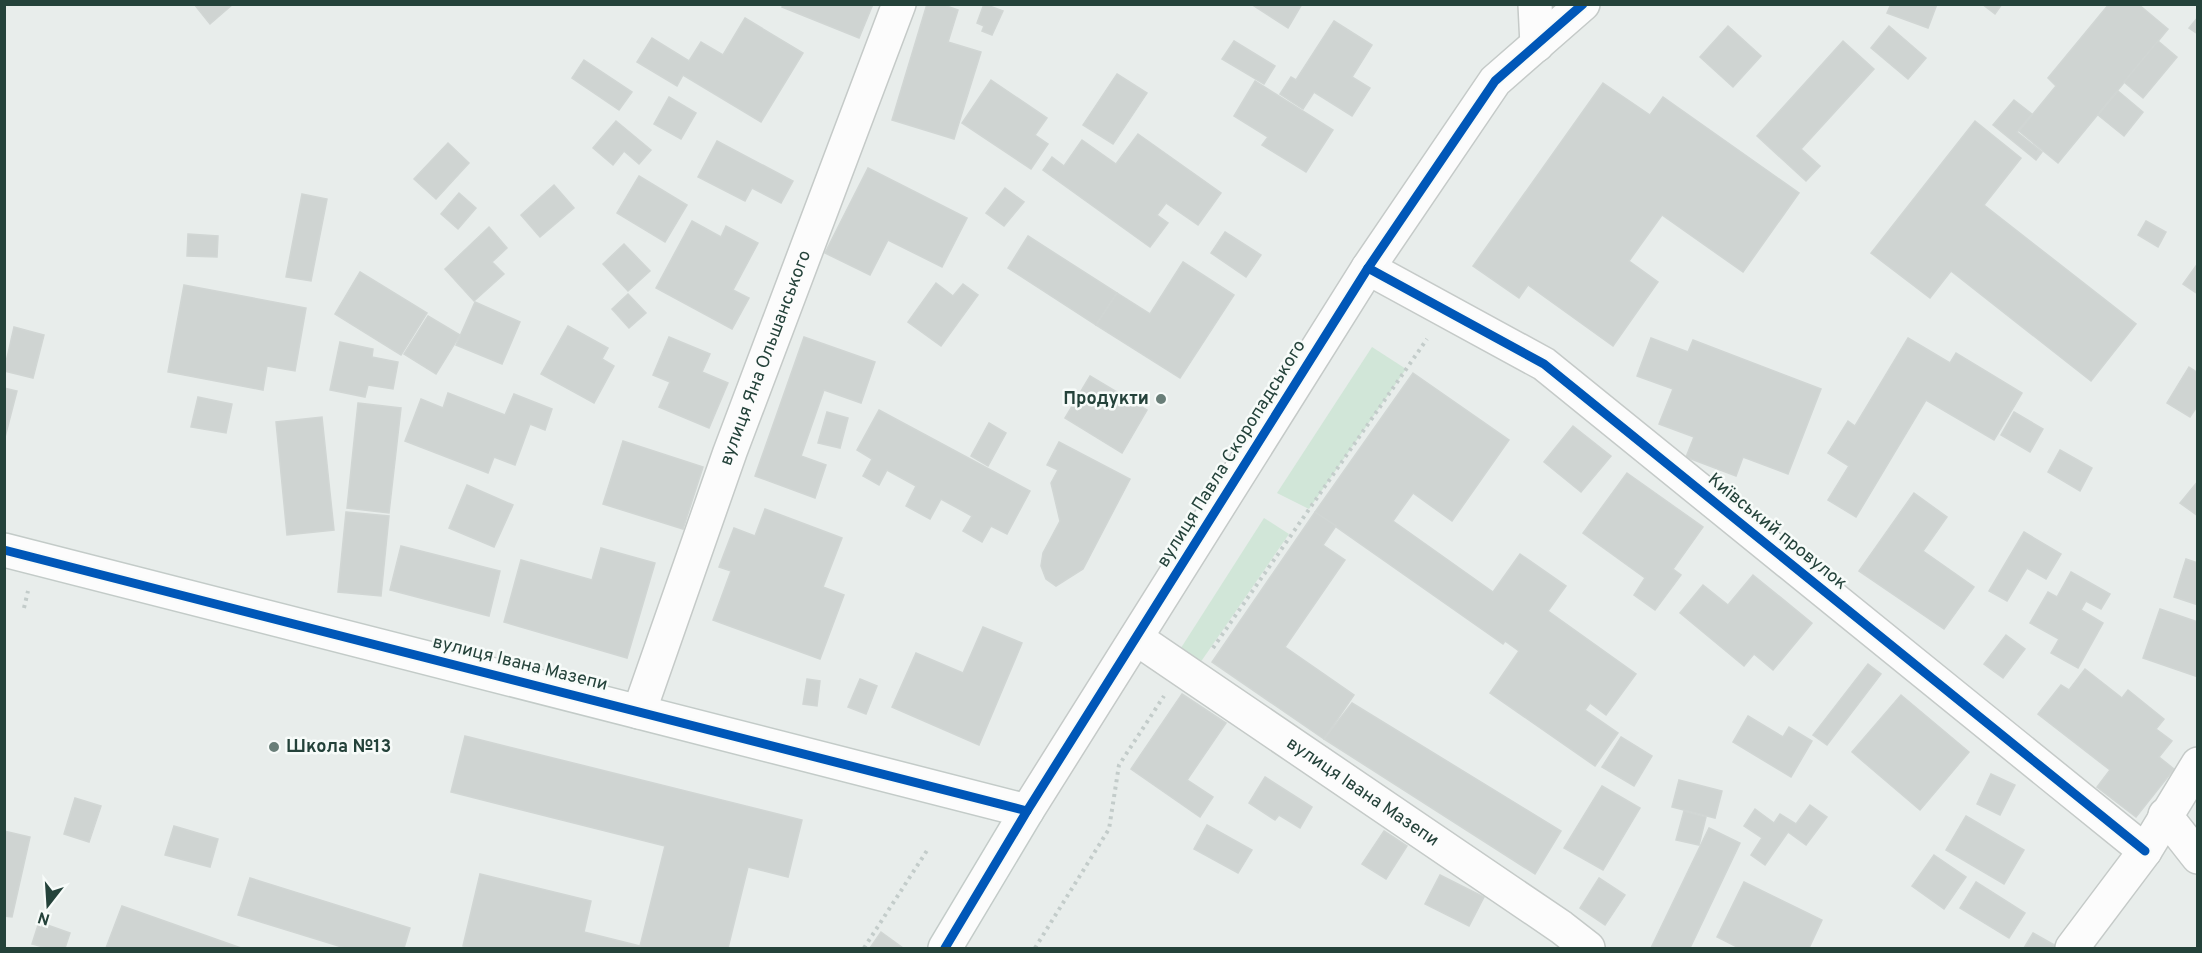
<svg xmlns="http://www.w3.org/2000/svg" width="2202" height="953" font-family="Overpass,sans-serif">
<rect width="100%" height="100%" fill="#e8edeb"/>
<!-- green -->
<g fill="#d1e6d8">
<path d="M1372 347 1406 369 1309 509 1277 493Z"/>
<path d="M1264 518 1289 534 1200 663 1179 651Z"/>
</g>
<!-- building -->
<g fill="#cfd4d2" stroke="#d1d6d4" stroke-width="1.5">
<path d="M194 4H233L210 24Z"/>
<path d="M783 4H873L859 38 782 7Z"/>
<path d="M927 4H941L958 10 948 42 981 52 954 139 892 120Z"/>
<path d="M984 4 1003 11 992 35 982 31 984 26 977 23Z"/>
<path d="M1251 4H1302L1288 28Z"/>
<path d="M1891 4H1937L1928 28 1887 13Z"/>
<path d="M1982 4H2002L1995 14Z"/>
<path d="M2109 4H2138L2168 29 2058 163 2019 131 2056 86 2048 78Z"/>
<path d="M2198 17V34L2189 28Z"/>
<path d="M745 18 803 53 761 122 683 75 677 86 637 62 652 38 689 61 701 42 723 55Z"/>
<path d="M1334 21 1372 45 1352 77 1370 88 1352 116 1314 92 1303 109 1280 94 1291 77 1296 80Z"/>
<path d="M1728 26 1761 56 1733 87 1700 57Z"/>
<path d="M1889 26 1926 58 1908 79 1871 48Z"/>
<path d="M1234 41 1275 66 1264 84 1222 59Z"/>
<path d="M1843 41 1874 69 1801 149 1820 166 1806 181 1757 136Z"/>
<path d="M2158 41 2177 57 2143 98 2124 82Z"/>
<path d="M584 60 632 92 619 110 572 78Z"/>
<path d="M1117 74 1147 93 1113 144 1083 125Z"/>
<path d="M991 80 1047 118 1035 135 1048 144 1031 169 962 123Z"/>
<path d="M1255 81 1333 130 1306 172 1262 145 1268 137 1234 116Z"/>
<path d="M1603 83 1650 115 1663 97 1799 193 1743 272 1662 215 1629 261 1658 282 1613 346 1528 285 1519 298 1473 266Z"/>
<path d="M2118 91 2143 112 2124 136 2098 115Z"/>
<path d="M669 97 696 113 681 139 654 124Z"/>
<path d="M2014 100 2032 114 2017 132 2042 152 2036 160 1993 125Z"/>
<path d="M616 121 651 150 639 164 624 151 613 165 593 148Z"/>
<path d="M1975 121 2021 158 1984 205 2136 324 2091 381 1951 271 1930 298 1871 253Z"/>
<path d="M1138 134 1221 193 1198 225 1166 203 1157 215 1168 223 1150 247 1043 170 1052 157 1064 166 1082 140 1116 164Z"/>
<path d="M717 141 793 181 781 203 752 188 745 201 698 177Z"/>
<path d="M448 143 469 163 436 199 414 179Z"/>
<path d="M868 168 967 218 942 267 888 240 870 275 825 253Z"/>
<path d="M639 176 687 205 665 242 617 213Z"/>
<path d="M554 185 574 208 540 237 521 215Z"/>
<path d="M1005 188 1024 202 1004 226 986 213Z"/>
<path d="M459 193 476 208 458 229 441 214Z"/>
<path d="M302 194 327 199 311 281 286 277Z"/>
<path d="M692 221 721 237 726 226 758 243 733 290 749 298 732 329 656 288Z"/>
<path d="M2146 221 2166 232 2158 247 2138 235Z"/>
<path d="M489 227 507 248 492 262 504 274 474 301 445 269Z"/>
<path d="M1225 232 1261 255 1246 277 1211 253Z"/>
<path d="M188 234 218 236 217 257 187 256Z"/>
<path d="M1028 236 1117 293 1096 325 1008 268Z"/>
<path d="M624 244 650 271 628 291 603 264Z"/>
<path d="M1183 262 1234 295 1180 378 1096 325 1117 293 1150 314Z"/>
<path d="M2198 263V294L2183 284Z"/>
<path d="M360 272 427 313 401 355 335 314Z"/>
<path d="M936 283 953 296 963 284 978 295 941 346 908 322Z"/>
<path d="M184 285 306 308 295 371 267 366 263 390 168 372Z"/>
<path d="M628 294 646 313 629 328 612 309Z"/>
<path d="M475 302 520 322 502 364 456 345Z"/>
<path d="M428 316 460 335 436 374 404 354Z"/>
<path d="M568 326 608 348 602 359 614 366 594 403 541 374Z"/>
<path d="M14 327 44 335 33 378 4 371Z"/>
<path d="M669 337 710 354 702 372 728 383 709 428 659 407 670 382 653 375Z"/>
<path d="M804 337 875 362 861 403 824 390 801 456 826 465 815 498 755 476Z"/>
<path d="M1651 338 1688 352 1693 340 1821 389 1788 474 1743 457 1736 476 1686 457 1694 437 1659 424 1673 389 1637 376Z"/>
<path d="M1908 338 1950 363 1956 353 2022 393 1994 440 1926 400 1856 517 1828 500 1849 466 1828 453 1848 421 1855 426Z"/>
<path d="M340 342 373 349 372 357 398 362 393 389 368 385 365 397 330 390Z"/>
<path d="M2189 367 2198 373V405L2190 417 2167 403Z"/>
<path d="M1413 373 1509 440 1452 521 1413 493 1393 521 1493 592 1520 554 1566 586 1548 611 1636 674 1606 715 1590 703 1585 710 1618 733 1595 766 1490 693 1519 651 1505 641 1503 644 1315 512Z"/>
<path d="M1090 376 1147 410 1122 453 1065 418Z"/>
<path d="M4 388 17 391 4 441Z"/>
<path d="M448 393 505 415 514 394 552 409 545 430 530 424 515 465 494 457 488 473 405 441 421 399 443 408Z"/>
<path d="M198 397 232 404 226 433 191 427Z"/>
<path d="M358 403 401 408 389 513 347 508Z"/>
<path d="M879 410 1030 491 1007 534 991 526 982 542 963 531 972 516 941 499 930 519 906 506 916 486 887 470 879 485 863 476 872 459 857 450Z"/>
<path d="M827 412 848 418 840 448 818 443Z"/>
<path d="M2014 412 2043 429 2030 452 2001 435Z"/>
<path d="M322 417 334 530 287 535 276 422Z"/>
<path d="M989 423 1006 433 988 466 971 456Z"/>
<path d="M1573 426 1611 456 1581 492 1544 462Z"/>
<path d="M623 441 703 467 683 529 603 504Z"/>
<path d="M1059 442 1130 479 1083 569 1056 586 1046 579 1041 566 1043 553 1060 521 1051 483 1058 470 1047 465Z"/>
<path d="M2060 450 2092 468 2080 491 2048 472Z"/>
<path d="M1627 473 1703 527 1673 569 1681 575 1655 610 1634 595 1645 578 1583 533Z"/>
<path d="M2198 481V516L2180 503Z"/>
<path d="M467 485 513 505 494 547 449 528Z"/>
<path d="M1914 493 1947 517 1923 551 1974 587 1944 629 1859 571Z"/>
<path d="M765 509 842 538 823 587 844 595 820 659 713 620 731 571 719 567 734 528 755 536Z"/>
<path d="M346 512 389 516 381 596 338 592Z"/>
<path d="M1315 512 1336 526 1323 545 1345 560 1285 647 1354 695 1324 739 1212 662Z"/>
<path d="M2024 532 2061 554 2046 579 2027 568 2007 601 1989 591Z"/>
<path d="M401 546 500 571 489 616 390 590Z"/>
<path d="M601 548 655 563 627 658 504 622 521 560 592 580Z"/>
<path d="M2186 559 2198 563V605L2174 597Z"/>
<path d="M2071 572 2110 594 2101 609 2086 601 2081 610 2103 623 2078 668 2051 653 2059 639 2030 623 2048 592 2057 597Z"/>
<path d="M1753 575 1812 623 1773 670 1754 654 1744 666 1680 613 1703 585 1728 605Z"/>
<path d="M2160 609 2198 622V677L2143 658Z"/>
<path d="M983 627 1022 643 979 745 892 707 916 653 963 673Z"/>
<path d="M2006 635 2025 649 2003 678 1984 664Z"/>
<path d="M1868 664 1881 674 1827 745 1813 735Z"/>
<path d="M2085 669 2122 698 2128 690 2164 719 2156 729 2172 741 2159 757 2174 769 2136 817 2097 787 2110 770 2038 714 2061 685 2069 690Z"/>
<path d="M807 679 820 681 817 706 803 704Z"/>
<path d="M860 679 877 686 866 714 848 707Z"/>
<path d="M1182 694 1226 723 1187 780 1213 797 1200 817 1131 769Z"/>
<path d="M1901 695 1969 752 1920 810 1852 752Z"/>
<path d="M1352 703 1561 831 1535 874 1324 739Z"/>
<path d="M1748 716 1783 737 1789 727 1812 741 1791 777 1733 742Z"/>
<path d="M465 736 802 820 788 877 748 867 728 948H473L463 946 480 874 591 901 584 932 640 946 665 846 451 792Z"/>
<path d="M1621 737 1652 756 1634 786 1602 767Z"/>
<path d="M1991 774 2015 785 2000 815 1977 804Z"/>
<path d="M1265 777 1312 807 1300 828 1279 815 1275 820 1249 803Z"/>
<path d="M1679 780 1722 791 1715 818 1672 807Z"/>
<path d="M1602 786 1640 808 1603 870 1564 848Z"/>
<path d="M75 798 101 806 89 842 64 834Z"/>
<path d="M1810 805 1827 817 1806 845 1788 832 1765 865 1751 855 1762 838 1744 826 1755 809 1774 823 1780 814 1796 824Z"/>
<path d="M1684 811 1706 817 1699 845 1676 840Z"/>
<path d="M1966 816 2024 850 2004 884 1946 850Z"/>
<path d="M1207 825 1252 850 1238 873 1194 849Z"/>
<path d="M174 826 218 839 210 867 165 855Z"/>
<path d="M1709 828 1740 843 1690 948H1651Z"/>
<path d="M4 831 30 837 12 917 4 916Z"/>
<path d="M1384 831 1407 846 1386 879 1362 864Z"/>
<path d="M1934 855 1966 877 1944 909 1912 886Z"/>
<path d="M1440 875 1484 897 1469 926 1425 904Z"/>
<path d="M250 878 410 928 404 948H345L238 915Z"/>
<path d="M1599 878 1625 895 1605 925 1580 908Z"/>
<path d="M1744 882 1822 920 1809 948H1739L1717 937Z"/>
<path d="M1976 882 2025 913 2009 938 1960 908Z"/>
<path d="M122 906 241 948H106Z"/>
<path d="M39 922 70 933 65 948H47L32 944Z"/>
<path d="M881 932 903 948H870Z"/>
<path d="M2033 933 2056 946 2054 948H2024Z"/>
</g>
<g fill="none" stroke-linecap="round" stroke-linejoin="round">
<!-- street casing -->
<g stroke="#c5cac8" stroke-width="36">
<g id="street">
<path d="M1535 4 1537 45"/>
<path d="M1368 268 1544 364 2145 851"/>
<path id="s1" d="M1136 638 1561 927 1588 948"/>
<path id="s2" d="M639 712 730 452 899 4"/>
<path d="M1027 811 1368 268 1495 81 1583 4"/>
<path d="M2165 815 2198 857"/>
<path d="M2072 948 2145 851 2198 764"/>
</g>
</g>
<!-- secondary casing -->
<g stroke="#c3cbc8" stroke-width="36">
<path id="secondary" d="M4 550 1027 811 945 948"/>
</g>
<!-- path -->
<g stroke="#c3ccca" stroke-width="4" stroke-dasharray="3 4.5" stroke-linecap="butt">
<path d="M24 608 28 591"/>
<path d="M1213 648 1427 339"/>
<path d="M864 948 928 849"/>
<path d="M1035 948 1109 829 1119 765 1164 696"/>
</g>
<!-- street -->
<use href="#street" stroke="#fcfcfc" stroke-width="33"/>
<!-- secondary -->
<use href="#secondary" stroke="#fcfcfc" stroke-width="33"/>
<!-- cycleway casing -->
<g stroke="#f7fbf9" stroke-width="13">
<g id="cycleway">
<path d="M1368 268 1544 364 2145 851"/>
<path d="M4 550 1027 811"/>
<path d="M945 948 1027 811 1368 268 1495 81 1583 4"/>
</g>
</g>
<!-- cycleway -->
<use href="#cycleway" stroke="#0057b8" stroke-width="9"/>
</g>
<!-- markers -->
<g fill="#697e78" stroke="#f7fbf9" stroke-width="2">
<circle cx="1161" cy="399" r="6"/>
<circle cx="274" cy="747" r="6"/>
</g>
<g text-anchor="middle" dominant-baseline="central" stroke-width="5" stroke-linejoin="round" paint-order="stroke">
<!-- street labels -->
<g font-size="18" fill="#24423a" stroke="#f7fbf9">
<text stroke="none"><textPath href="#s2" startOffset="376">вулиця Яна Ольшанського</textPath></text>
<text transform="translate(1232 454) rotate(-58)">вулиця Павла Скоропадського</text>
<text transform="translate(1777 532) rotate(39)">Київський провулок</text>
<text transform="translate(520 664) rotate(14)">вулиця Івана Мазепи</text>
<text stroke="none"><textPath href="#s1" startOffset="274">вулиця Івана Мазепи</textPath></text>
</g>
<!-- poi labels -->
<g font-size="18" font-weight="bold" fill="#24423a" stroke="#f7fbf9" text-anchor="end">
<text x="1149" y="399">Продукти</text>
<text x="286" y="747" text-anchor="start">Школа №13</text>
</g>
</g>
<!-- border -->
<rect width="2202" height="953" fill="none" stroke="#24423a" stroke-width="12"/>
<!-- north arrow -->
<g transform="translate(48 905) rotate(197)" stroke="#f7fbf9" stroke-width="4.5" paint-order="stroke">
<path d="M0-4.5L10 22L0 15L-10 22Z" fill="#24423a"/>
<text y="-9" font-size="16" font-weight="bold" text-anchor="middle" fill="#24423a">N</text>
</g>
</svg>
